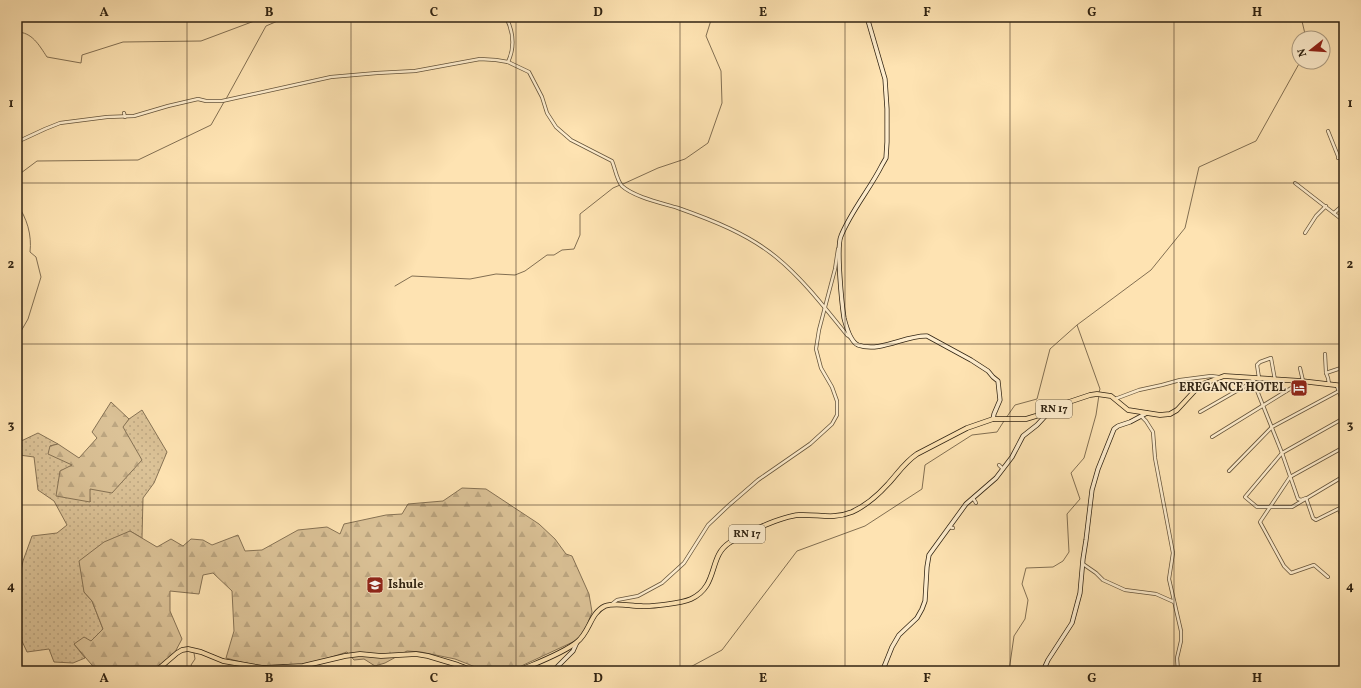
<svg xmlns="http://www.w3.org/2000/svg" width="1361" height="688" font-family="Vollkorn,serif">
<defs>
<pattern id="grass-dots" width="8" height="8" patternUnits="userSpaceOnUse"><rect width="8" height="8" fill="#dbc297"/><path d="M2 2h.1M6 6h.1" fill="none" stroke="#bca681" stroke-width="1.8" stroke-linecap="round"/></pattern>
<pattern id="forest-firs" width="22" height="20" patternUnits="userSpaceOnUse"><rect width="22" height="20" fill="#dbc297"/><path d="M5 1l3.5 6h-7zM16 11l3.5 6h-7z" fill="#bca681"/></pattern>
</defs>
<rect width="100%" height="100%" fill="#fee3b2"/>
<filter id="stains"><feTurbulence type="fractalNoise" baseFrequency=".005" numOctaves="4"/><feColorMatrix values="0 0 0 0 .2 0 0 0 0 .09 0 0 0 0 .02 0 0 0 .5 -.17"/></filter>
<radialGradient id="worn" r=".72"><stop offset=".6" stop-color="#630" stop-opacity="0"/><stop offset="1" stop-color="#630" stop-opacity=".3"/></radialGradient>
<!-- grass -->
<path fill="url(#grass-dots)" stroke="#867254" d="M142 410 167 452 154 483 143 498 142 538 130 531 84 592 92 601 103 629 91 641 74 644 85 658 73 663 54 662 49 649 27 652 21 639H17V591L23 561 32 536 57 533 67 525 54 501 38 490 34 457 19 455 17 443 38 433 58 444 50 446 73 465 90 502 89 489 122 427 129 419Z"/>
<!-- forest -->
<g fill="url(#forest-firs)" stroke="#867254">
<path d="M111 402 129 419 123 427 142 460 112 493 90 489V502L56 496 60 471 72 465 48 454 50 446 58 444 79 458 97 438 92 432Z"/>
<path d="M462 488 486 489 539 524 555 539 566 554 572 556 589 594 592 612 585 631 575 641 517 668 505 671 483 670 455 659 421 652 407 651 385 663 375 666 364 659 354 660 347 652 310 664 256 666 226 658 234 631 232 591 213 573 203 575 199 594 170 591V611L182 639 174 654 153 671H97L74 644 84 637 91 641 103 629 92 601 84 592 79 561 104 542 130 531 157 547 171 539 183 546 191 539 203 540 212 545 238 535 245 551 262 550 298 530 327 527 340 534 344 524 386 515 402 514 408 504 443 501Z"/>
</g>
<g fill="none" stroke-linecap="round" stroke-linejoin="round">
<!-- stream -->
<g stroke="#826f52" stroke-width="1">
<path d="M1301 17 1306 38"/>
<path d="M17 32C32 32 39 45 47 57L81 63 82 55 123 42 201 41 257 20 285 17"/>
<path d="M226 99 266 26 287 17"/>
<path d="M17 176 37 161 138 160 211 125 224 102"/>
<path d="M623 184 658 168 685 159 708 143 722 103 721 71 706 36 712 17"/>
<path d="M17 204C27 218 32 235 30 252L36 257 41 277 28 319 20 333"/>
<path d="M395 286 412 276 470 279 496 274 515 275 525 271 547 255H554L562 250 574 249 580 235V214L613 188 620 185"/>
<path d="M1099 392 1100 389 1077 325 1151 270 1185 228 1199 167 1256 141 1300 62"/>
<path d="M1006 418 1015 405 1037 399 1050 349 1077 325"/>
<path d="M194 653 195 659 191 665 194 671"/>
<path d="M683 671 722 650 797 551 865 526 922 489 925 465 972 435 997 432 1004 421"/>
<path d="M1009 671 1014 636 1025 619 1028 600 1022 584 1026 568 1053 567 1063 561 1069 552 1067 514 1080 499 1071 473 1084 458 1096 415 1099 395"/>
</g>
<!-- street casing -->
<g stroke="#64533a" stroke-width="4">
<g id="street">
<path d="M506 17C513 31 515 47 508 62"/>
<path d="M124 113 125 117"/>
<path d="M1328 131 1338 156V158L1344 157"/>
<path d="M17 142 45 129 60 123 107 117 134 116 168 106 198 99 206 101H222L331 77 377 73 415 71 480 59 496 60 508 62 529 72 542 97 547 113 556 127 571 140 612 161C615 168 617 181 622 186 634 197 662 203 678 208 712 220 748 234 776 257 803 279 825 308 847 335L850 337"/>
<path d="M1295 183 1340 218"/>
<path d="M1334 213 1344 204"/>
<path d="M1305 233 1316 216 1326 206"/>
<path d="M1325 354 1326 373"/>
<path d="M1300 368 1303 381"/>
<path d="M1252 378 1282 453 1298 499 1301 500 1306 498 1313 518 1316 520 1344 506"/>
<path d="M1259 378 1257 365 1260 362 1271 358 1275 380"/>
<path d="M1329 384 1328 378 1326 373 1344 367"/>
<path d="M1337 386 1344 405"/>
<path d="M1115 399 1139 390 1162 385 1180 380 1211 376 1219 377"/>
<path d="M1200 412 1254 381"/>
<path d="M1141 416 1146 421 1153 432 1155 458 1173 553 1169 579 1181 631V641L1177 658 1178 671"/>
<path d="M1344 418 1282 453 1245 497 1257 507H1292L1344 476"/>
<path d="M1212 437 1301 382"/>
<path d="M999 465 1003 469"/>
<path d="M1229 471 1272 427 1339 391"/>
<path d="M973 498 976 503"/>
<path d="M1339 509 1344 522"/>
<path d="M949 527 953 528"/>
<path d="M1083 564 1096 573 1103 580 1125 590 1156 594 1174 602"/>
<path d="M1328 577 1314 565 1291 573 1284 566 1260 522 1290 477 1344 447"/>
<path d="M612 604 617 600 638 596 662 583 684 563 708 525 728 506 758 480 810 444 832 424 837 415V401L832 387 821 368 816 349 819 330 835 269 838 249"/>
</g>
</g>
<!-- secondary casing -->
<g stroke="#302312" stroke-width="5">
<g id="secondary">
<path d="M867 17 885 79 887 109V142L886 158 882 165C870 189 851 211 841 236 836 247 842 305 844 318 846 326 851 342 858 345 881 353 905 335 927 336L971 360 988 371 993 377 998 381 1000 400 994 414 993 419"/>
<path d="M553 671 573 651 577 642"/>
<path d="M881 671 884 667 892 647 899 635 917 618 922 609 925 601 927 567 929 555 966 504 996 478 1012 457 1023 436 1037 425 1049 412"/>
<path d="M1043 671 1048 660 1072 623 1080 593 1083 559 1086 540 1092 490 1098 469 1114 429 1118 426 1130 422 1147 413"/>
</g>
</g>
<!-- primary casing -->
<g stroke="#302312" stroke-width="5.5">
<g id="primary">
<path d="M156 671 177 653 182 650 188 649 201 652 223 661 263 668 303 666 345 656 360 654 381 656 416 654 428 656 458 665 474 671"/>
<path d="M518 671C536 663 562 654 577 642 590 632 590 613 605 606 615 602 630 606 641 606 651 607 682 603 691 599 719 586 708 557 729 543 743 534 782 516 799 515 819 514 832 520 852 512 865 506 879 494 888 484 898 473 905 462 917 454L967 428 993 419H1026L1049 412 1063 404 1090 395 1097 394 1111 396 1128 410 1160 415 1170 414 1177 410 1200 385 1224 376 1301 381 1344 386"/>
</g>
</g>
<!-- street -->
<use href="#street" stroke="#feedcd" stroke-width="2.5"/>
<!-- secondary -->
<use href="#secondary" stroke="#feedcd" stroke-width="3.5"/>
<!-- primary -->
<use href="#primary" stroke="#fee3b2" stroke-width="4"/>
</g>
<!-- grid -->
<path fill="none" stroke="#302312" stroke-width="1" stroke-opacity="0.55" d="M187 17V671M351 17V671M516 17V671M680 17V671M845 17V671M1010 17V671M1174 17V671M17 183H1344M17 344H1344M17 505H1344"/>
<!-- icons -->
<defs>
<g id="hotel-square" transform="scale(0.9)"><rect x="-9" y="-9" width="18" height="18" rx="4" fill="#8f2418" stroke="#feedcd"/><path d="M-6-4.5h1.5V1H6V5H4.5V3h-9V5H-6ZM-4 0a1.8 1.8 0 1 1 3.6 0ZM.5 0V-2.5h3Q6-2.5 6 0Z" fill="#fff"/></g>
<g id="school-square" transform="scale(0.9)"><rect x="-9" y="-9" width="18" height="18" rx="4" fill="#8f2418" stroke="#feedcd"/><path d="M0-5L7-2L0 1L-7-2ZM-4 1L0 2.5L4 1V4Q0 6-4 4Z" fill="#fff"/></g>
</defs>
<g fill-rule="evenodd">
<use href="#hotel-square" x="1299" y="388"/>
<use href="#school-square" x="375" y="585"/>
</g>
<g text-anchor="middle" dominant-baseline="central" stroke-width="3.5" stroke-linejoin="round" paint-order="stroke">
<!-- shield labels -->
<g fill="#feedcd" stroke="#6e604a" stroke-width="1">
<rect x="1036" y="400" width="36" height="18" rx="3"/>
<rect x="729" y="525" width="36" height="18" rx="3"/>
</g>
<g font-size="11" font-weight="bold" fill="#302312">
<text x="1054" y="409">RN 17</text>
<text x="747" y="534">RN 17</text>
</g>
<!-- poi labels -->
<g font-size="12" font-weight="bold" fill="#302312" stroke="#feedcd" text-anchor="end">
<text x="1286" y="388">EREGANCE HOTEL</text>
<text x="388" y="585" text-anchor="start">Ishule</text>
</g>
</g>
<!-- margin -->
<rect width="1361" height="688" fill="none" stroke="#fee3b2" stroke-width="44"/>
<!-- north arrow -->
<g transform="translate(1311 50) rotate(253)"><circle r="19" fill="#feedcd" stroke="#ac9c82"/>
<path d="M0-3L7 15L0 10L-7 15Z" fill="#8f2418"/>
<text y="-6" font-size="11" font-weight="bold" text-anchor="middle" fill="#302312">N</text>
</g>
<rect x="22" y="22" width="1317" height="644" fill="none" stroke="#302312" stroke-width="1.5"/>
<g font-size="13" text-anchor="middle" font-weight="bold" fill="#302312">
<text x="104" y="16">A</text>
<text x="269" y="16">B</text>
<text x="434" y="16">C</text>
<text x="598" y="16">D</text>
<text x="763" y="16">E</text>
<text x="927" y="16">F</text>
<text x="1092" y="16">G</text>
<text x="1257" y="16">H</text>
<text x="11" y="107">1</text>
<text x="1350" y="107">1</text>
<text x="11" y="268">2</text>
<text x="1350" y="268">2</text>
<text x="11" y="429">3</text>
<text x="1350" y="429">3</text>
<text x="11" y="590">4</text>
<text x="1350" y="590">4</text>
<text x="104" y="682">A</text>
<text x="269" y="682">B</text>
<text x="434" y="682">C</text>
<text x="598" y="682">D</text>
<text x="763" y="682">E</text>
<text x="927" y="682">F</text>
<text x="1092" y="682">G</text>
<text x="1257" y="682">H</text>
</g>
<rect width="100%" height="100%" filter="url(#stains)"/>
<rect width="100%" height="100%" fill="url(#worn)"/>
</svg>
